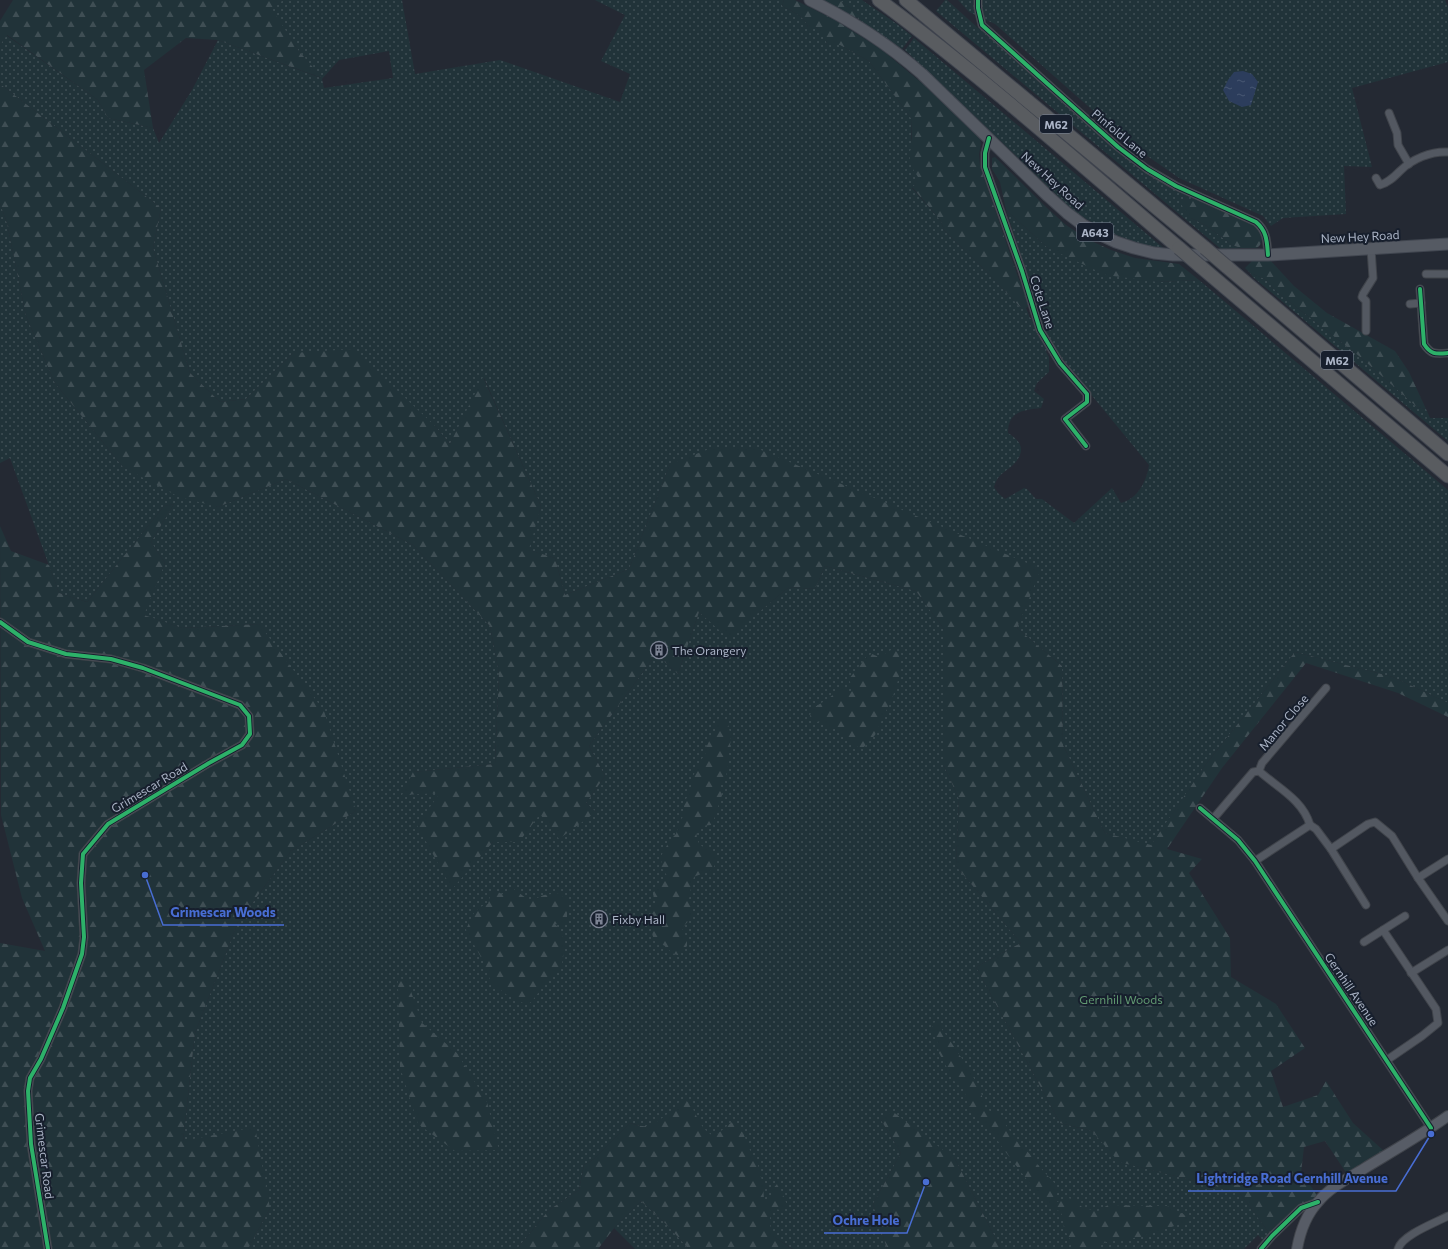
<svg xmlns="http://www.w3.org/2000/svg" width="1448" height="1249" font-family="Commissioner,sans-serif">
<defs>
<pattern id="grass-dots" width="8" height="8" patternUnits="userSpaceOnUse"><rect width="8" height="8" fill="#213339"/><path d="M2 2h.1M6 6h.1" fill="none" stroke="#3f4e54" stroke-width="1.8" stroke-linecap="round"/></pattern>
<pattern id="forest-firs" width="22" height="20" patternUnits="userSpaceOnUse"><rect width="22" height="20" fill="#213339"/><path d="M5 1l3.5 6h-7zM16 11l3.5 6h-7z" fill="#3f4e54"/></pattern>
<pattern id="water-ripples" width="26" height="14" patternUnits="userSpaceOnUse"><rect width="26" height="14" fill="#2c3d5c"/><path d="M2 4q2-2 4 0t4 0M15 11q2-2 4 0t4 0" fill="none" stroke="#485772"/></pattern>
</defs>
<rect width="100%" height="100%" fill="#242933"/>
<!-- grass -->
<g fill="url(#grass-dots)" fill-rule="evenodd">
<path d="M283 0H402L415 74 500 60 620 102 630 74 601 61 625 15 595 0H784L782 6C791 11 805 16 808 27H815L825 33 827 45H840L869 61 911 118V137L919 177 915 185 912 188 941 221 944 230 984 269 1021 308H1026L1030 318H1031L1047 349 1046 352 1049 357V372L1037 383 1034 391 1044 399 1041 408C1024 410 1008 411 1008 433 1021 441 1026 450 1015 463 1010 469 1002 472 998 478 996 481 995 484 994 487L998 493 1005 499 1024 488 1027 489 1036 499H1042L1074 523 1112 488 1121 503C1138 499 1147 480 1149 465L1061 358 1046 332 1040 318 1026 271 1006 210 1048 248 1158 282 1199 280 1448 490V703L1393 677 1295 652 1206 764 1151 846 1105 833 1063 745 1062 666 1017 628 1040 569 670 464 629 569 565 595 555 558 528 550 541 506 484 378 450 444 435 426 293 353 246 399 220 402 190 373 153 248 161 208 0 84V45L6 35 98 100 108 118 153 128 159 143 192 90 218 40 321 78 298 50 271 9ZM389 51 393 78 324 88 322 79 339 60Z"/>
<path d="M839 0H862L897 24 912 36 902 49 857 18 860 17V15Z"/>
<path d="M945 0H947L978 28 982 29 1010 56 1138 166 1161 182 1195 198 1191 218 1207 226 1232 245 1241 248 1221 249 936 11Z"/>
<path d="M958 0H1445L1448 7V62L1352 88 1372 167 1344 166 1346 214 1283 218 1271 226 1263 216 1179 178 1133 146 995 24 969 12Z"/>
<path d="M914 38 1167 251C1126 240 1098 231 1065 203L961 103 905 50Z"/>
<path d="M0 203 7 223 26 316 55 383 123 467 218 507 286 479 413 545 490 626 499 673 495 764 413 772 440 792 452 888 493 842 519 841 540 813 596 812 586 803 605 776 589 746 656 654 678 674 699 612 728 637 789 587 815 589 825 566 916 591 944 629V766L959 799 956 866 1021 943 976 967 1060 1123 1092 1131 1120 1162 1239 1192 1273 1238 1267 1245 1258 1235 1244 1249H1001L955 1159 881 1120 901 1153 873 1204 887 1249H793L729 1208 671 1135 630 1123 594 1159 584 1165 579 1190 549 1210 517 1249H248L270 1208 183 1141 195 1033 238 922 291 851 356 811 259 624 182 628 143 615 165 563 151 542 174 504 164 506 87 602 59 593 10 458 0 463Z"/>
<path d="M1250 273 1265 279 1277 292 1359 356 1417 407 1426 409 1430 418H1448V441L1253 277Z"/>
<path d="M641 1201 666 1224 689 1249H635L614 1228Z"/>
</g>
<!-- forest -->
<g fill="url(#forest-firs)">
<path d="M13 0H283L272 9 298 50 322 78 218 40 186 38 144 70 153 128 108 118 98 100 7 35 0 45V21Z"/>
<path d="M784 0H795L835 20 881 49 923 84 980 139 981 144 979 154 980 166 1018 277 1026 296 1029 306 1026 308H1021L984 269 944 230 941 221 912 187 915 185 918 177 911 166 909 153 912 147 911 118 869 61 840 45H827L824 33 815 27H808C805 16 791 11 782 6Z"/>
<path d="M822 0H839L860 15V17L856 18Z"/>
<path d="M0 84 161 208 153 248 190 373 220 402 246 399 293 353 353 349 435 426 450 444 483 377 541 506 529 550 555 558 565 595 629 569 670 464 709 449H759L1041 569 1017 628 1062 666 1063 745 1105 833 1151 845 1206 764 1295 652 1393 677 1448 703V717L1398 693 1306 663 1222 768 1167 849 1202 859 1189 873 1230 938 1231 977 1276 1004 1305 1048 1271 1071 1283 1107 1318 1095 1326 1081 1353 1123 1384 1151 1347 1174 1325 1141 1304 1147 1301 1173 1318 1196 1307 1211 1303 1209 1273 1238 1239 1192 1119 1162 1092 1131 1060 1123 976 967 1021 943 956 866 959 799 944 766V629L916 591 825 566 815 589 789 587 728 638 699 612 678 674 656 654 589 746 605 776 586 803 596 812 559 839 540 814 519 842H493L452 889 417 825 440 793 402 795 413 772 495 764 499 673 490 626 413 545 286 479 218 507 179 497 123 467 55 383 26 316 7 223 0 203Z"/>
<path d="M995 157 1047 208 1066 225 1087 239 1111 250 1135 258 1179 264 1199 280 1158 282 1106 275 1048 248 1006 210 1000 182 992 169V158Z"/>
<path d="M1195 198 1257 227C1262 233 1263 239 1260 245L1257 248H1241L1232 245 1207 226 1191 218 1183 208 1181 203 1189 199Z"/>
<path d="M1269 259 1294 286 1327 313 1395 351 1409 372 1426 409 1417 407 1359 356 1277 292 1265 279 1250 273 1245 268 1253 260Z"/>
<path d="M174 504 151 542 165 563 144 615 182 628 259 624 324 711 356 811 291 851 238 922 195 1033 183 1141 255 1127 270 1208 248 1249H0V943L45 951 22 898 1 815 0 526 11 551 49 565 59 593 87 602 164 506Z"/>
<path d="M891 650H895L899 654 900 660 899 677 893 696 875 735 863 748C851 747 843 736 836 728 830 728 824 728 822 721L816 722 811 719 810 715 813 708 828 699 841 688H845L848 692 853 691 849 679 867 656 872 654 879 657Z"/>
<path d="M720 717 723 718 727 720 731 737 726 778 719 786 722 795 713 822 711 825 700 826 696 831C697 840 698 847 708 848L717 859C711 877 708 870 694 877L692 882 689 899 693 910V916L682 928 687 939V946L678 955C671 954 670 950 665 946 662 944 658 943 656 941 649 935 654 921 650 912L657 904 654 900 653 892 668 877 661 867 662 854 670 840 676 834 680 821 684 815V803L693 786 692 781 695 771 700 761 705 755 706 748 711 737 717 731 716 722Z"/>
<path d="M511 887 530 901 544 895 559 893 567 901V924L562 925 555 924 561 931 565 944 562 964 551 976 532 1001 527 1005 507 995 491 982 483 961 466 930C472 917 473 908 488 904L492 889 504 895Z"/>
<path d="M398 978 407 980 422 1023 457 1053 487 1102 499 1150 455 1151 418 1124 400 1067Z"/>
<path d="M937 1022C946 1036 988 1091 983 1106L990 1111 998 1114 1019 1144 1030 1154 1037 1164 1057 1186 1058 1192 1055 1196 1057 1202 1066 1198 1073 1199 1083 1208 1098 1211 1108 1205 1167 1206 1191 1218 1190 1221 1140 1237 1106 1242 1093 1249 1075 1248 1064 1229 1063 1217 1060 1211 1054 1210 1042 1199 1004 1150 990 1129 979 1119 968 1104 964 1090 955 1082 939 1053 937 1041 932 1032V1023Z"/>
<path d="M681 1100 690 1102C696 1115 700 1128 713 1136L721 1131 732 1122 743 1133 750 1150 758 1165 763 1185 764 1199 766 1202 771 1198V1191L778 1183 788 1207 780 1210 775 1209C767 1217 770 1226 773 1236L792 1249H689L666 1224 641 1201 615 1227 598 1249H517L549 1210 579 1190 584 1165 594 1159 630 1123C634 1124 638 1126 642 1126 654 1128 674 1109 681 1100Z"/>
<path d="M892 1111 955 1159 1001 1249H887L873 1204 901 1153 881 1120Z"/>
</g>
<!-- water -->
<path fill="url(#water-ripples)" d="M1243 71 1252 74 1258 82 1251 105 1242 107 1229 101 1223 90 1228 80 1234 72Z"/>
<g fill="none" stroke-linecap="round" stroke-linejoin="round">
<!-- street casing -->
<g stroke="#40444b" stroke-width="9">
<g id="street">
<path d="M978 0V8L982 25 1118 147 1147 169 1176 186 1256 222C1267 231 1267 242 1268 255"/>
<path d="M1389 113 1397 133 1398 145 1409 164"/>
<path d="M989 138 985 153V167L1022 271 1040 330 1060 363 1087 394V402L1065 419 1086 446"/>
<path d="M1376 178 1380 185C1388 183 1394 177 1400 171 1412 159 1431 151 1448 152"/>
<path d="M1426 274H1448"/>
<path d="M1420 289 1424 344C1431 355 1436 354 1448 353"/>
<path d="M1410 304 1421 303"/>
<path d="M1366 331V301L1362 297 1363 294 1373 278 1371 249"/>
<path d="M0 622 28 642 66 654 111 659 143 668 240 705 249 716 250 734 242 745 209 763 108 824 83 854 81 883 84 937 82 954 63 1008 41 1059 30 1078 28 1091 31 1144 48 1249"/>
<path d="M1259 771 1262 763 1326 688"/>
<path d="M1200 808 1238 840 1255 861 1431 1128"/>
<path d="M1213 819 1253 772 1259 771C1278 788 1303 800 1310 825"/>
<path d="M1331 849 1366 905"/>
<path d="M1255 861 1310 825 1316 829 1331 849 1368 824 1375 822 1392 836 1418 878 1448 921"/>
<path d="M1418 878 1448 859"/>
<path d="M1383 930 1436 1009 1438 1023 1422 1036 1387 1060"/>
<path d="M1364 942 1405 916"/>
<path d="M1411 973 1448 950"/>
<path d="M1261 1249 1272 1236 1301 1208 1318 1202"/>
<path d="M1398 1249C1402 1235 1435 1223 1448 1216"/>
</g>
</g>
<!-- secondary casing -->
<g stroke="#40444b" stroke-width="12">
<path id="secondary" d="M1297 1249C1300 1232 1306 1215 1318 1202 1330 1187 1349 1178 1365 1168 1393 1151 1421 1135 1448 1116"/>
</g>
<!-- primary casing -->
<g stroke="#414650" stroke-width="13">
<path id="primary" d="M810 0C851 20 888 44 922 74L1048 196 1067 213 1083 225 1099 234 1116 242 1134 248 1154 253 1173 255H1268L1448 244"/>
</g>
<!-- highway casing -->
<g stroke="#40454f" stroke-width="15">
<g id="highway">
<path d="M879 0C983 77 1080 164 1179 248"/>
<path d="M906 0 1205 248"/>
<path d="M1200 266 1448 476"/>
<path d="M1226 266 1448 454"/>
</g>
</g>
<!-- street -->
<use href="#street" stroke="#535861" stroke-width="7"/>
<!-- secondary -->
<use href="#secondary" stroke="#575c66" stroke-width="10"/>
<!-- primary -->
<use href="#primary" stroke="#555a63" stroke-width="11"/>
<!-- highway -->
<use href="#highway" stroke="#595c60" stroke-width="13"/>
<!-- highway-bridge casing -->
<g stroke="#40454f" stroke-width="15" stroke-linecap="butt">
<g id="highway-bridge">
<path d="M1179 248 1200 266"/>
<path d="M1205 248 1226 266"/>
</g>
</g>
<!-- highway-bridge -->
<use href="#highway-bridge" stroke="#595c60" stroke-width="13"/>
<!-- cycleway casing -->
<g stroke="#171f2d" stroke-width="6">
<g id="cycleway">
<path d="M978 0V8L982 25 1118 147 1147 169 1176 186 1256 222C1267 231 1267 242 1268 255"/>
<path d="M989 138 985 153V167L1022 271 1040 330 1060 363 1087 394V402L1065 419 1086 446"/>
<path d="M1420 289 1424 344C1431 355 1436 354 1448 353"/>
<path d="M0 622 28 642 66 654 111 659 143 668 240 705 249 716 250 734 242 745 209 763 108 824 83 854 81 883 84 937 82 954 63 1008 41 1059 30 1078 28 1091 31 1144 48 1249"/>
<path d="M1200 808 1238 840 1255 861 1431 1128"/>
<path d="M1261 1249 1272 1236 1301 1208 1318 1202"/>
</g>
</g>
<!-- cycleway -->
<use href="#cycleway" stroke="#2db169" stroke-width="4"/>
</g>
<!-- icons -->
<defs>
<g id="building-ring" transform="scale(0.9)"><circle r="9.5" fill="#171f2d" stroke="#7c8393" stroke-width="1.5"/><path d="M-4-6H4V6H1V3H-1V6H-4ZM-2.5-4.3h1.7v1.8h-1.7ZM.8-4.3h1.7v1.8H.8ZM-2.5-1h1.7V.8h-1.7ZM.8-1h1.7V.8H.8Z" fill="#7c8393"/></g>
</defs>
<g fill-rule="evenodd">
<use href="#building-ring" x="659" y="650"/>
<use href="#building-ring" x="599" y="919"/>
</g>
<g text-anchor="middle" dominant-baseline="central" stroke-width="4" stroke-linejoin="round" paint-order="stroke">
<!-- shield labels -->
<g fill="#171f2d" stroke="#7f8798" stroke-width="1">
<rect x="1040" y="115" width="32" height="18" rx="3"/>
<rect x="1077" y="223" width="36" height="18" rx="3"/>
<rect x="1321" y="351" width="32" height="18" rx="3"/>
</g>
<g font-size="11" font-weight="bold" fill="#abb4c6">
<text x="1056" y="124">M62</text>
<text x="1095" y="232">A643</text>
<text x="1337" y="360">M62</text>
</g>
<!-- street labels -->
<g font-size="12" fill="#abb4c6" stroke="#171f2d">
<text transform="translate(1120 133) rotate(40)">Pinfold Lane</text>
<text transform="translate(1053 180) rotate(42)">New Hey Road</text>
<text transform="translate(1360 236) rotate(-3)">New Hey Road</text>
<text transform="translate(1043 302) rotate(72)">Cote Lane</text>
<text transform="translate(1283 722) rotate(-50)">Manor Close</text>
<text transform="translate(149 787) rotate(-31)">Grimescar Road</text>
<text transform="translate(1352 989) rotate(56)">Gernhill Avenue</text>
<text transform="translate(45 1156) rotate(83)">Grimescar Road</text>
</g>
<!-- poi labels -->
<g font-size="12" fill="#abb4c6" stroke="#171f2d" text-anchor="start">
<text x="672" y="650">The Orangery</text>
<text x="612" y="919">Fixby Hall</text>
</g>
<!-- park labels -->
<g font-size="12" fill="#619971" stroke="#171f2d">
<text x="1121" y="999">Gernhill Woods</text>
</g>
</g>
<!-- callouts -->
<path fill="none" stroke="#486dd3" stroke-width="1.5" d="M145 875L163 925H284M1431 1134L1396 1191H1188M926 1182L907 1233H824"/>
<g fill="#486dd3" stroke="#171f2d" stroke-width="1.5">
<circle cx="145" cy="875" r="4"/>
<circle cx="1431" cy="1134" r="4"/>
<circle cx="926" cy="1182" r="4"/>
</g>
<g font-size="13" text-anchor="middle" font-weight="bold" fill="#486dd3" stroke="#171f2d" stroke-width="4" stroke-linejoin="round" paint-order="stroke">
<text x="223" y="917">Grimescar Woods</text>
<text x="1292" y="1183">Lightridge Road Gernhill Avenue</text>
<text x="866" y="1225">Ochre Hole</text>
</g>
</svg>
